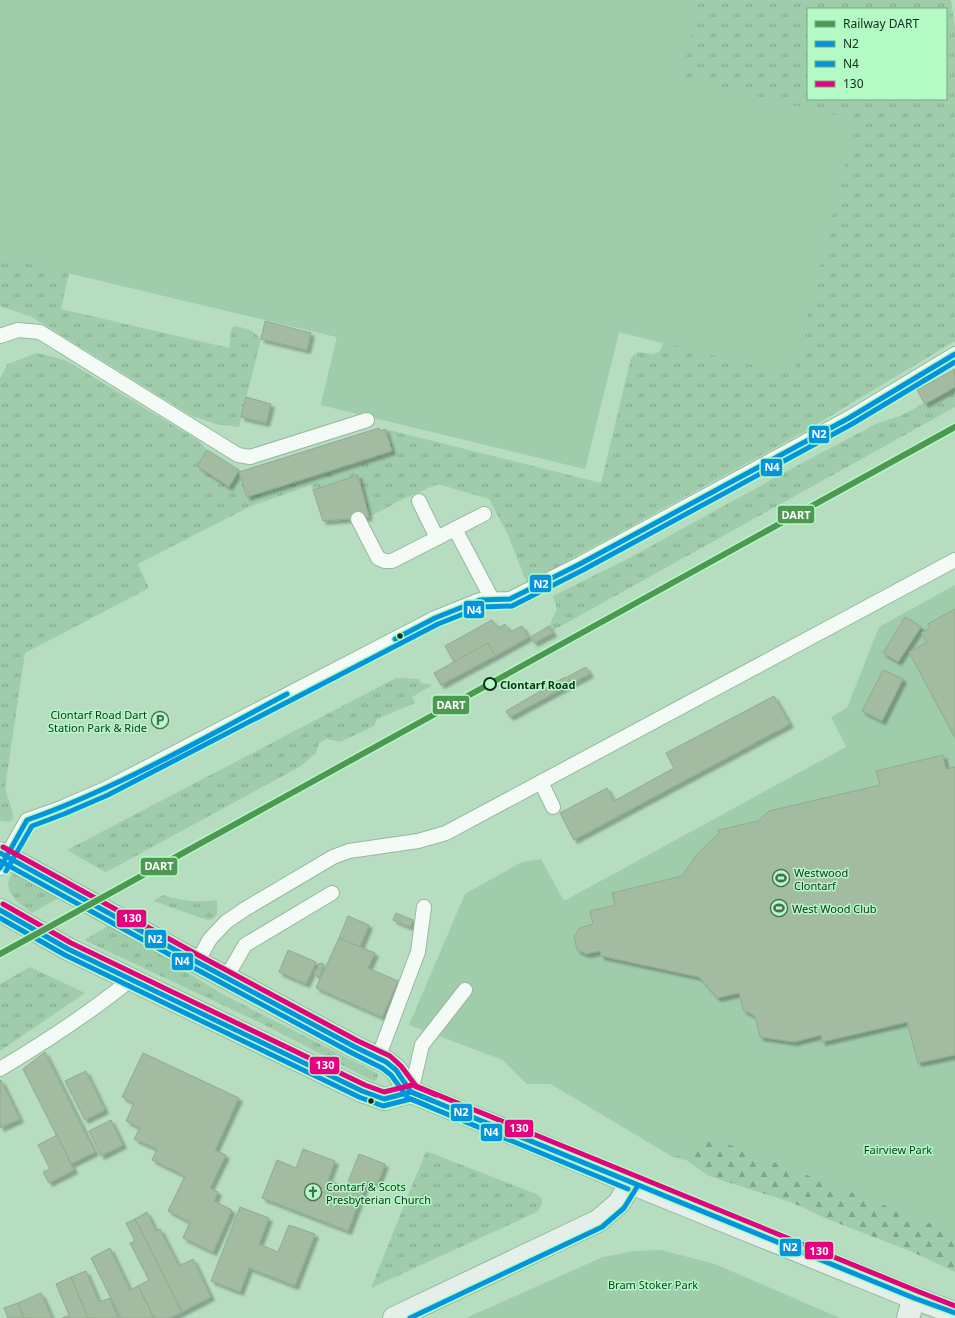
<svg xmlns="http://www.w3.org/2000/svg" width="955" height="1318" font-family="'Noto Sans',sans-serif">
<defs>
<pattern id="grass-tufts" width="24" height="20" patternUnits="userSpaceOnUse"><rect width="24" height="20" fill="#9fccab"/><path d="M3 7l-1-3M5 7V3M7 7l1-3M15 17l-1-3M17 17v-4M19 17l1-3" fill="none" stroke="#80a68a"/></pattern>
<pattern id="forest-firs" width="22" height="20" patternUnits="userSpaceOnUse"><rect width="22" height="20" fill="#9fccab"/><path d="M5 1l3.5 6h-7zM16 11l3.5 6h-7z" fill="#80a68a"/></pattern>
<filter id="shadow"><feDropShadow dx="3.5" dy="3.5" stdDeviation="1" flood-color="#0004"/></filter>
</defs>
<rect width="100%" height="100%" fill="#b6ddc0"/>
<!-- grass -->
<g fill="url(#grass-tufts)" fill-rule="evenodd">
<path d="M0 0H951L955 29V341L800 434 527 583 508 535 489 499 438 484 401 500 369 517 323 521 311 485 251 506 138 564 149 588 25 653 5 788 13 814V819L9 822 0 821V378L8 364 37 353 65 360 199 441 207 450 197 466 229 486 239 470 247 497 392 451 385 429 601 483 631 358 637 352 653 354 660 351 663 343 619 332 585 469 321 405 337 337 69 273 61 309 229 348C232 340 228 332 234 326 246 328 253 330 261 339L239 427 216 424 192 416 32 317 0 306ZM808 9H946V99H808Z"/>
<path d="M955 387V407L552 631 549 626 557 609 553 596 631 557 802 463 878 423 900 416Z"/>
<path d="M396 678 419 679 421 683 433 685 412 697 415 703 377 719 374 726 340 742 327 739 319 743 316 753 301 766 110 870 105 872 67 850Z"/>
<path d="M12 874H17L60 897 32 913C20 904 0 891 12 874Z"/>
<path d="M163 895C183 901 196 903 217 900V914L213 919 207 920 153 901Z"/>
<path d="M110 925 167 957 183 970 224 995 377 1073 378 1076 376 1081H373L263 1024 84 940Z"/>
<path d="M30 967 85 993 0 1051V984Z"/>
<path d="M426 1151 536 1194C545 1199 543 1205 537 1212L371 1288Z"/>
</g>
<!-- forest -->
<path fill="url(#forest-firs)" d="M503 1060 784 1109 955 1229V1272L910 1251 827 1219 793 1203 709 1176 686 1160 675 1158 551 1084H527Z"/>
<!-- park -->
<g fill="#9fccab">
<path d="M0 0H670L698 7 681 78 856 120 793 375 619 332 585 469 321 405 337 337 0 257Z"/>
<path d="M955 585V1233L707 1136 675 1158 551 1084H527L503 1060 409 1025 465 894 522 862 541 859 564 901 846 747 831 717 847 708 879 627Z"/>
<path d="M661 1250 715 1264 840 1318H466L603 1257 634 1251Z"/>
</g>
<!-- building -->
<g fill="#a3bba1" stroke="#92aa90" filter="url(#shadow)">
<path d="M265 321 311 333 307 350 261 339Z"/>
<path d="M955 369V387L925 404 917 390Z"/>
<path d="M246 397 271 404 266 423 241 417Z"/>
<path d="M379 428 380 431 385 429 392 451 247 497 239 472Z"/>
<path d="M207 450 239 470 229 487 197 466Z"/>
<path d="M358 475 369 517 323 521 313 490Z"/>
<path d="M955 609V738L909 652 927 642 921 633 930 628 928 624Z"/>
<path d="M905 617 921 627 898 662 883 653Z"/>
<path d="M492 620 498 628 505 624 510 632 522 626 529 637 495 656 488 643 454 662 445 646Z"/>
<path d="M549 626 553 633 534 643 531 637Z"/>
<path d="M488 643 495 656 441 685 434 673Z"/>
<path d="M586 667 590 674 571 684 567 677Z"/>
<path d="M883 670 903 679 882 721 862 711Z"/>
<path d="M565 677 569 685 510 717 506 711Z"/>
<path d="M774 696 790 724 574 840 560 813 607 788 614 801 674 768 666 753Z"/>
<path d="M943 755 946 769 955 767V1055L918 1063 907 1022 822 1042 821 1035 794 1042 760 1037 755 1016 743 1010 739 993 717 998 699 977 601 956 600 951 586 954 577 950 574 937 580 928 593 924 590 911 615 905 612 893 682 876 697 854 719 833 718 830 758 821 769 811 880 785 876 771Z"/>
<path d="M396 913 413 920 410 927 393 920Z"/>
<path d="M348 916 369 925 360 947 339 938Z"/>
<path d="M339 938 375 953 368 968 398 981 382 1017 316 988Z"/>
<path d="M288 950 316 962 306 984 279 972Z"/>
<circle cx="321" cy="966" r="3"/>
<circle cx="318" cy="973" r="3.5"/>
<path d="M45 1052 95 1152 71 1164 23 1069Z"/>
<path d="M143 1053 239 1098 215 1150 226 1155 210 1188 218 1192 214 1201 232 1210 213 1252 183 1238 190 1222 168 1211 185 1176 152 1160 157 1149 134 1139 140 1128 126 1121 134 1103 122 1097Z"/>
<path d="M86 1071 105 1110 85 1120 65 1081Z"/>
<path d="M1 1080 20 1119 0 1128V1081Z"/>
<path d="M111 1120 123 1145 101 1156 89 1131Z"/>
<path d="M57 1135 74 1170 49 1183 43 1172 50 1169 38 1145Z"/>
<path d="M303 1149 335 1161 328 1180 346 1187 359 1154 385 1164 377 1185 367 1181 348 1231 262 1198 277 1160 296 1168Z"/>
<path d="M240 1207 269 1218 259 1244 278 1252 289 1225 315 1234 295 1286 249 1268 240 1292 211 1281Z"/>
<path d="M147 1212 156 1231 160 1229 179 1266 193 1259 211 1297 182 1312 135 1219Z"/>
<path d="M135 1219 182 1312 170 1318H154L138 1286 149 1280 130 1243 135 1241 126 1223Z"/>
<path d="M110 1248 130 1290 138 1286 154 1318H121L91 1258Z"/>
<path d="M86 1271 99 1302 110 1298 118 1318H88L71 1277Z"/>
<path d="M71 1277 88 1318H62L69 1315 56 1284Z"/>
<path d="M41 1293 52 1318H24L18 1303Z"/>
<path d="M18 1303 24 1318H8L4 1308Z"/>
</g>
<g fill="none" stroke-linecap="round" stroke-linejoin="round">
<!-- lane casing -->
<g stroke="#98b7a0" stroke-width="16">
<g id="lane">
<path d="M0 336 18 330 40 332 238 455 250 457 367 420"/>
<path d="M419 501 437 538"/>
<path d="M358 519 378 558 385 561H392L484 514"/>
<path d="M455 529 492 599"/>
<path d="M541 782 553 807"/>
<path d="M0 868 27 820 61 808 105 789 435 618 480 600 510 599 580 564 849 418 955 354"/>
<path d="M197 962 210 939 226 922 245 909 333 857 349 851 418 841 446 833 955 560"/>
<path d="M226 978 245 945 332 893"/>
<path d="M378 1058 418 952 424 907"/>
<path d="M0 1069C45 1042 90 1013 130 980"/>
<path d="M411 1092 422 1045 465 990"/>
</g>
</g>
<!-- secondary casing -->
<g stroke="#98b7a0" stroke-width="24">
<g id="secondary">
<path d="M0 853 197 962 355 1047 386 1062 396 1070 411 1092 529 1140 631 1183 914 1298 955 1313"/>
<path d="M0 910 68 949 362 1091 384 1099 411 1092"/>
<path d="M394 1318 598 1221 619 1203 631 1183"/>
<path d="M908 1318 914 1298"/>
</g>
</g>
<!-- lane -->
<use href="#lane" stroke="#f4faf6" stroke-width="14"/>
<!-- secondary -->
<use href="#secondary" stroke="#e5efea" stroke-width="22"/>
<!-- bus-1 casing -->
<g stroke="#b3fac5" stroke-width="8">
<g id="bus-1">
<path d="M395 639 435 618 480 600 510 599 580 564 849 418 955 354"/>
<path d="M0 853 197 962 355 1047 386 1062 396 1070 411 1092 914 1298 955 1313"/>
<path d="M0 868 27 820C118 788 202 739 287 694"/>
<path d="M0 910 68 949 362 1091 384 1099 411 1092 431 1100"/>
</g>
</g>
<!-- bus-2 casing -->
<g stroke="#b3fac5" stroke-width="8">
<g id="bus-2">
<path d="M0 861 194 968 352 1053 382 1068 391 1075 408 1098 628 1189"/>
<path d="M6 871 32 826 64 814 108 795 438 624 481 607 512 606 583 570 852 424 955 362"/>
<path d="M0 918 65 955 359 1097 383 1106 411 1099 428 1106"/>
<path d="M410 1318 602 1227 624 1208 637 1187"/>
</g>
</g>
<!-- bus-3 casing -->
<g stroke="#b3fac5" stroke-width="8">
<g id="bus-3">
<path d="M3 847 200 956 358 1041 390 1056 401 1066 416 1086 917 1291 955 1306"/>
<path d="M3 904 71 943 365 1085 384 1092 412 1085 436 1095"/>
</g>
</g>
<!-- bus-1 -->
<use href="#bus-1" stroke="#0394dd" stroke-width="5"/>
<!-- bus-2 -->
<use href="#bus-2" stroke="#0394dd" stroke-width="5"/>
<!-- bus-3 -->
<use href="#bus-3" stroke="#e5007d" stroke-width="5"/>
<!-- rail-1 casing -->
<g stroke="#b3fac5" stroke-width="9">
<path id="rail-1" d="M0 954 955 427"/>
</g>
<!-- rail-1 -->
<use href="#rail-1" stroke="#4e9853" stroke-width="6"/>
</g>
<!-- icons -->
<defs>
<g id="parking-ring" transform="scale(0.9)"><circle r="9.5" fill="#b3fac5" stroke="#4b6c55" stroke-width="1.5"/><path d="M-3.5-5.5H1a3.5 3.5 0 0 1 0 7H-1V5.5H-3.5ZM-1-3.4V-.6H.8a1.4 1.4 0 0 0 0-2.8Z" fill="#4b6c55"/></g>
<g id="stadium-ring" transform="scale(0.9)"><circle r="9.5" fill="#b3fac5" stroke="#4b6c55" stroke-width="1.5"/><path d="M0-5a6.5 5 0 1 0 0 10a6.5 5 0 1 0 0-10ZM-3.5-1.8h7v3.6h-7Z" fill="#4b6c55"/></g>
<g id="church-ring" transform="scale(0.9)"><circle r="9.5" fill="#b3fac5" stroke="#4b6c55" stroke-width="1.5"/><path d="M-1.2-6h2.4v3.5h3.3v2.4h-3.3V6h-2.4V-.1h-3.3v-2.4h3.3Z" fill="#4b6c55"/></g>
</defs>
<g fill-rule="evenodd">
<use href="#parking-ring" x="160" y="720"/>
<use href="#stadium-ring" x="781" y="878"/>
<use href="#stadium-ring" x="779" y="908"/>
<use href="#church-ring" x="313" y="1192"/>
</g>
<!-- markers -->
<g fill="#122f1b" stroke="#b3fac5" stroke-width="1.5">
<circle cx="400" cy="636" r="3.5"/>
<circle cx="371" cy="1101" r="3.5"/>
</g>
<circle fill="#b3fac5" stroke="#122f1b" stroke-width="2" cx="490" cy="684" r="6"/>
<g text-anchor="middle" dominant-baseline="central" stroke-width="3" stroke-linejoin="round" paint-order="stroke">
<!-- stop labels -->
<g font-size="11" font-weight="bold" fill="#122f1b" stroke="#b3fac5" text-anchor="start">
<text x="500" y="684">Clontarf Road</text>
</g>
<!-- poi labels -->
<g font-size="11" fill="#122f1b" stroke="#b3fac5" text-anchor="start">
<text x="147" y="714" text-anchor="end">Clontarf Road Dart<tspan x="147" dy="13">Station Park &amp; Ride</tspan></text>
<text x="794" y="872">Westwood<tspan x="794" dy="13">Clontarf</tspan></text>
<text x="792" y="908">West Wood Club</text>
<text x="326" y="1186">Contarf &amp; Scots<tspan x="326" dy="13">Presbyterian Church</tspan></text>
</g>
<!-- park labels -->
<g font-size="11" fill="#063c1c" stroke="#b3fac5">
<text x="898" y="1149">Fairview Park</text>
<text x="653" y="1284">Bram Stoker Park</text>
</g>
</g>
<g stroke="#b3fac5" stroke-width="1.5">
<rect x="808" y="425" width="22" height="19" rx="4" fill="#0394dd"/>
<rect x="760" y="458" width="23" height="19" rx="4" fill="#0394dd"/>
<rect x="777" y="505" width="38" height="19" rx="4" fill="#4e9853"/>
<rect x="529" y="574" width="23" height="19" rx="4" fill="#0394dd"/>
<rect x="463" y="600" width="22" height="19" rx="4" fill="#0394dd"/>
<rect x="432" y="695" width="38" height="20" rx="4" fill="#4e9853"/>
<rect x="140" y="857" width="38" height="19" rx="4" fill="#4e9853"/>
<rect x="116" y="909" width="31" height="19" rx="4" fill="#e5007d"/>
<rect x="144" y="929" width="23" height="20" rx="4" fill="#0394dd"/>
<rect x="171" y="952" width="23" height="19" rx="4" fill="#0394dd"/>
<rect x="309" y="1056" width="31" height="19" rx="4" fill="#e5007d"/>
<rect x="450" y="1103" width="23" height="19" rx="4" fill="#0394dd"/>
<rect x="504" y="1119" width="30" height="19" rx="4" fill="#e5007d"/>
<rect x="480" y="1123" width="23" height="19" rx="4" fill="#0394dd"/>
<rect x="779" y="1238" width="23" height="19" rx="4" fill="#0394dd"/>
<rect x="804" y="1241" width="30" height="19" rx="4" fill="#e5007d"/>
</g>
<g font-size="11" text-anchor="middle" font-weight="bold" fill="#fff">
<text x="819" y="438">N2</text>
<text x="772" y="471">N4</text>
<text x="796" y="519">DART</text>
<text x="541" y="588">N2</text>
<text x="474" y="614">N4</text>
<text x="451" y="709">DART</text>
<text x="159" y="870">DART</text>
<text x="132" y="922">130</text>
<text x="155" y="943">N2</text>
<text x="182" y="965">N4</text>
<text x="325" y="1069">130</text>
<text x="461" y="1116">N2</text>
<text x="519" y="1132">130</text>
<text x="491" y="1136">N4</text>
<text x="790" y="1251">N2</text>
<text x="819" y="1255">130</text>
</g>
<!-- legend -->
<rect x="807" y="8" width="140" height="92" fill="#b3fac5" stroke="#73a981"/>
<rect x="815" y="21" width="20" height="6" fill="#4e9853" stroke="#73a981"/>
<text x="843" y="28" font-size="12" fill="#122f1b">Railway DART</text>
<rect x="815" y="41" width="20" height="6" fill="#0394dd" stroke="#73a981"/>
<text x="843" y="48" font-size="12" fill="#122f1b">N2</text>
<rect x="815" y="61" width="20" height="6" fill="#0394dd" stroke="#73a981"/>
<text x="843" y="68" font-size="12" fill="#122f1b">N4</text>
<rect x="815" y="81" width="20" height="6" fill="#e5007d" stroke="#73a981"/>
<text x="843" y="88" font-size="12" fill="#122f1b">130</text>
</svg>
